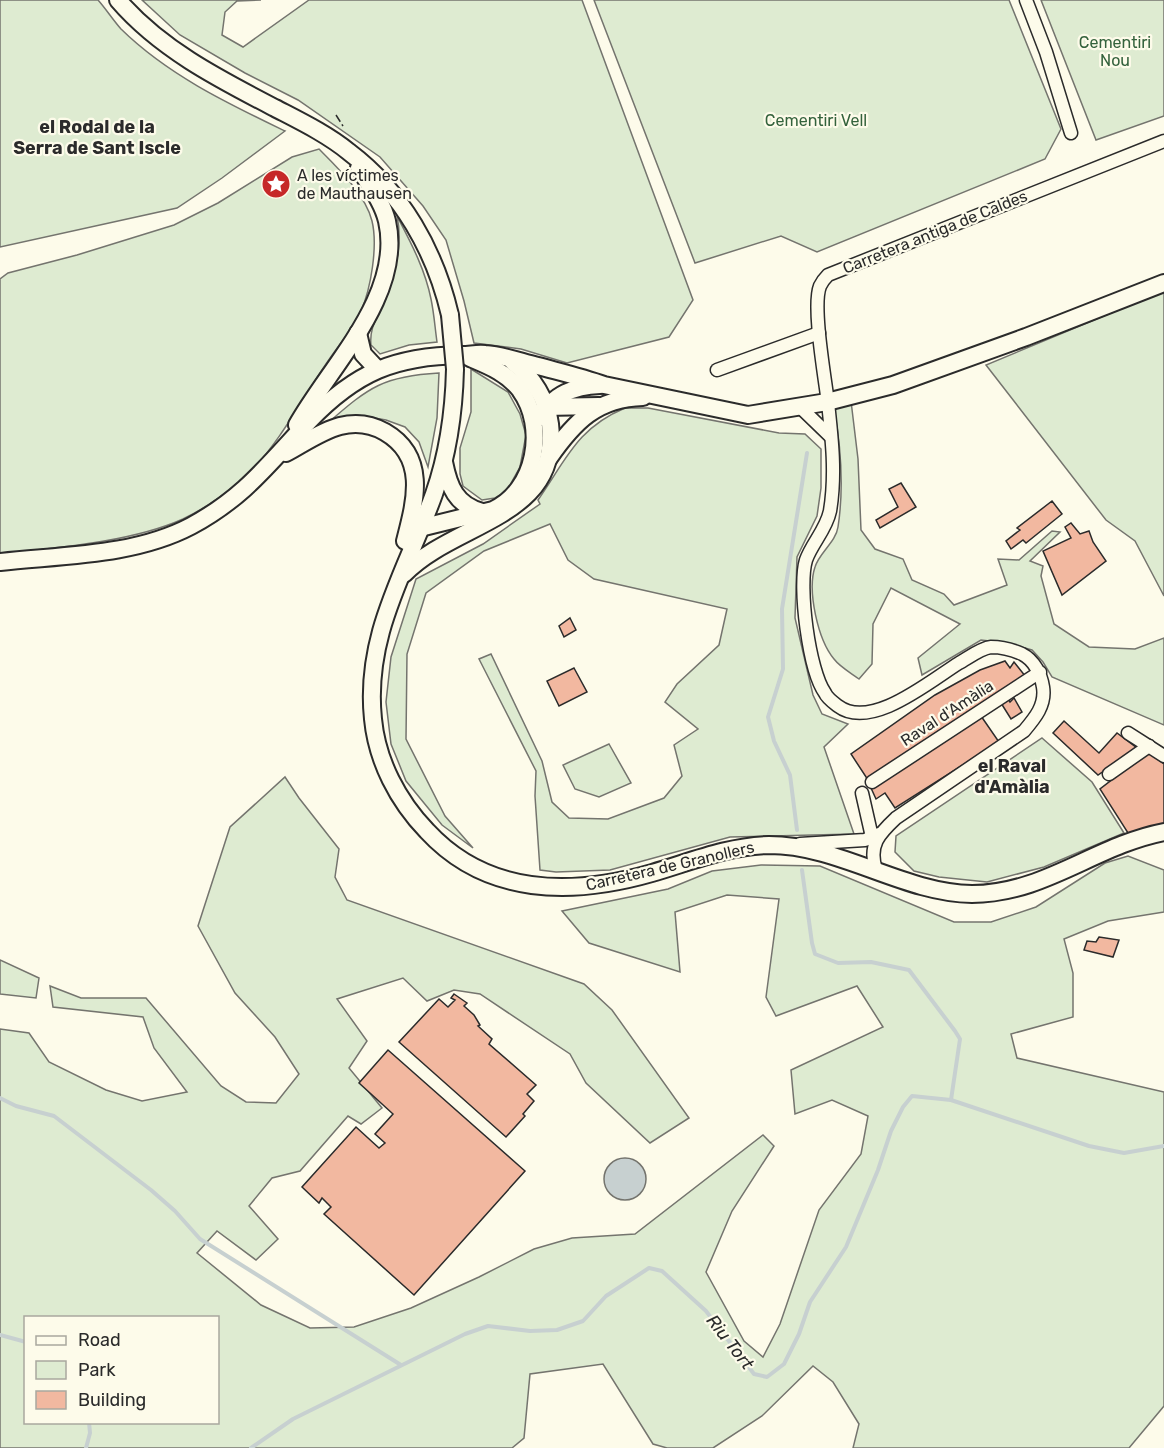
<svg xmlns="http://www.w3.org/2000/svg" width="1164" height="1448" font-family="Rubik,sans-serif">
<rect width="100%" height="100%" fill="#fdfbea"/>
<!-- green -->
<g fill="#deebd1" stroke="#74746e" stroke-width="1.5" fill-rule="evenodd">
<path d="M0 0H98C106 9 113 20 121 29 168 75 227 103 285 131L222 178 177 208 0 247Z"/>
<path d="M142 0H261L237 1 225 12 222 35 243 47 309 0H582L693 300 669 337 567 363 521 349 474 343 464 301 446 240 423 206 380 157 298 100 245 73 180 35Z"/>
<path d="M594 0H1009L1061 129 1045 159 817 252 781 236 695 263Z"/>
<path d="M1041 0H1164V116L1096 140Z"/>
<path d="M319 149C337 167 366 195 372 221 378 246 371 288 361 311 353 329 337 347 326 364 303 398 279 443 250 472 232 490 206 508 183 519 132 542 56 548 0 554V279L8 273 77 255 174 225 218 203 292 157Z"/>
<path d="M397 216C411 243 425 269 431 299 434 313 435 328 437 342L409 345 380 354 371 345C369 328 378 316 384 300 395 275 403 244 397 216Z"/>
<path d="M1164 291V596L1135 541 1106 520 986 365Z"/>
<path d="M471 369 508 392 520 414 526 435 520 467 506 492 495 498 482 500 463 486 460 474V448L471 412Z"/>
<path d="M439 373 437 418 428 467 419 442 405 427 386 420 357 415 329 422C369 387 384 376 439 373Z"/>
<path d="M851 401 858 459 861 530 875 549 903 559 912 580 944 594 954 605 1007 585 998 559 1019 560 1052 531 1060 532 1030 561 1043 566 1041 576 1054 624 1089 647 1135 649 1164 638V725L1052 677 1043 662 1032 650 1007 643 981 640 922 675 918 658 960 624 891 588 873 624 872 664 859 679C851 673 840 667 834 659 818 640 807 591 815 567 819 553 836 542 838 527 844 488 841 447 834 408Z"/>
<path d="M625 408H648L779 433 805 434 821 449V488L817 516 797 557 795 618 813 695 822 714 848 724 824 747 854 834 730 837 610 870 556 872 540 870 535 796 536 771 479 659 491 654 542 761 552 802 569 818 608 819 664 798 682 776 674 745 698 729 665 702 677 684 719 645 727 609 594 579 568 560 550 524 484 551 426 593 407 654 406 739 445 816 473 848 442 825 406 781 391 744 386 702 391 657 416 579 483 544 540 504 538 500C566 460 577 428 625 408Z"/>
<path d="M1042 738 1092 782 1124 833 1044 867 987 882 939 877 914 871 895 852 896 836Z"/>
<path d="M609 744 631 783 599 797 575 789 563 765Z"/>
<path d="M285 777 299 798 339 849 335 877 347 900 584 984 612 1010 689 1118 650 1143 586 1083 570 1054 480 994 454 990 427 1001 403 978 337 999 367 1041 349 1068 382 1108 361 1124 348 1116 300 1171 272 1178 249 1206 278 1239 256 1260 217 1231 197 1253 261 1305 310 1328 354 1327 411 1308 479 1277 534 1249 572 1238 635 1234 763 1135 774 1146 732 1211 706 1272 744 1341 763 1357 780 1324 819 1210 861 1154 868 1116 832 1100 795 1114 791 1070 883 1027 857 986 776 1016 766 997 779 899 727 895 675 912 680 972 589 943 562 911 668 889 712 871 761 865 820 866 954 922H991L1036 907 1105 863 1128 856 1164 870V912L1108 921 1064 939 1073 973V1017L1011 1034 1017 1058 1164 1092V1406L1129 1448H853L859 1424 833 1382 813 1366 762 1416 713 1448H667L653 1444 603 1364 530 1374 524 1438 512 1448H0V1029L29 1033 49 1062 106 1090 142 1101 187 1092 154 1048 143 1017 53 1007 50 986 81 998H146L221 1086 246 1102 276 1103 299 1074 275 1037 235 993 198 926 230 827ZM26 1318H218V1422H26Z"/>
<path d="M0 960 39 978 36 998 0 994Z"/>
</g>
<!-- water -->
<circle fill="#c7d0d0" stroke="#74746e" stroke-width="1.5" cx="625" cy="1179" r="21"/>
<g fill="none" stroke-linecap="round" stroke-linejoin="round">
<!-- stream -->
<g stroke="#c7d0d0" stroke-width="4">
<path d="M797 830 790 775 774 741 768 717 783 669 782 609 807 453"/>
<path d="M802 870 812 943 815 954 838 963 871 962 909 970 955 1031 960 1039 951 1100"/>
<path d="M0 1098 16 1106 54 1116 151 1190 175 1211 200 1239 401 1365"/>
<path d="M0 1335 26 1342"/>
<path d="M86 1448 90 1433 89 1422"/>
<path d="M251 1448 293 1419 465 1334 488 1326 530 1331 557 1330 583 1321 606 1296 649 1268 662 1271 706 1311 754 1374 767 1377 784 1364 799 1334 810 1302 846 1247 878 1170 891 1131 903 1107 912 1096 951 1100 1089 1146 1124 1153 1164 1146"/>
</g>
</g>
<!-- building -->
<g fill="#f2b8a0" stroke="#2b2b2b" stroke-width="1.5">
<path d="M901 483 916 507 880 528 876 520 898 507 889 489Z"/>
<path d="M1052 501 1062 514 1026 543 1023 540 1011 549 1006 541 1020 530 1017 528Z"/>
<path d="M1071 523 1080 534 1089 531 1093 542 1106 561 1062 595 1043 551 1071 538 1065 527Z"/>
<path d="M570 618 576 630 564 637 559 626Z"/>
<path d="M1005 661 1010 668 1014 662 1026 677 868 780 851 754 935 695 980 670Z"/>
<path d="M574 668 587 692 559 706 547 681Z"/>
<path d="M1007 697 1010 702 1014 698 1022 712 1011 719 1001 703Z"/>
<path d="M981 716 999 742 895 808 885 793 876 799 871 788Z"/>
<path d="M1064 721 1099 753 1117 733 1137 748 1098 775 1053 733Z"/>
<path d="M1148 752 1164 764V827L1128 833 1100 789Z"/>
<path d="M1099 937 1119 940 1113 957 1084 950 1087 941 1096 942Z"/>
<path d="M454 994 467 1003 464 1006 474 1015 480 1025 478 1026 492 1039 489 1044 536 1085 527 1094 534 1101 523 1114 525 1116 506 1137 399 1042 439 999 448 1007 455 1000 451 998Z"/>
<path d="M388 1050 525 1171 414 1295 324 1214 331 1207 322 1198 319 1203 302 1187 356 1127 379 1148 385 1143 375 1134 393 1114 359 1083Z"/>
</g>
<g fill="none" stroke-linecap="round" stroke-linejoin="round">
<!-- street casing -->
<g stroke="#2b2b2b" stroke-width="15">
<g id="street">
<path d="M1026 0 1046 52 1071 133"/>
<path d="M717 370 819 333"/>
<path d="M800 407 831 437"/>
<path d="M1128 733 1164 756"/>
<path d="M1109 774 1149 746"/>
<path d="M872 782 1040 672"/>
<path d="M862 793 872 837"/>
<path d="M800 844 865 840 879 834"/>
<path d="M876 870C868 845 879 834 896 818L1024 731C1035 718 1046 705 1043 687 1041 674 1034 660 1022 654 1013 650 1001 647 991 647 981 648 968 658 959 663 930 681 871 731 838 706 834 703 827 698 825 693 809 671 798 586 806 560 812 543 826 530 830 511 836 475 832 439 828 403 825 378 812 306 820 286 822 282 825 278 828 275L1164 141"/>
</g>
</g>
<!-- secondary casing -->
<g stroke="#2b2b2b" stroke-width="20">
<g id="secondary">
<path d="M118 0C160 49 219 79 275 108 300 121 327 134 349 152 402 192 435 251 450 315"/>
<path d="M358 333 363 354 377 369"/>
<path d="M455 369C454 412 448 454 434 494 407 570 364 634 373 719 377 761 398 801 427 831 487 896 572 896 652 873 690 862 728 846 769 845 840 845 903 893 972 894 1044 894 1096 845 1164 832"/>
<path d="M544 407 599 406"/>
<path d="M542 417C552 394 576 386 600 385"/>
<path d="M297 425C330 366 404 295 387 221 382 201 369 185 359 168"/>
<path d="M286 453C303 444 321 431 340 426 356 422 371 424 385 432 428 457 415 502 405 541"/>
<path d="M549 458C574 422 597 398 643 397"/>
<path d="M444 462C449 487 456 505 482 512"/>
<path d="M420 528 493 510C536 490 547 427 520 390 507 373 489 366 470 358"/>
<path d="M0 562C63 555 134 556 191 526 245 497 269 463 309 421 356 372 395 356 462 355 470 355 477 353 485 354 503 355 521 362 538 366 560 372 582 377 604 385L748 415 827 402 893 385 1026 337 1164 283"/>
<path d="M404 574C455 521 561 519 550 424 547 400 533 377 513 362"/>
</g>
</g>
<!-- street -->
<use href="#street" stroke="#fdfbea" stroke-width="12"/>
<!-- secondary -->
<use href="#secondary" stroke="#fdfbea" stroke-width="16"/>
<!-- secondary-bridge casing -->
<g stroke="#2b2b2b" stroke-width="20" stroke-linecap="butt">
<path id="secondary-bridge" d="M450 315 455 369"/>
</g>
<!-- secondary-bridge -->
<use href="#secondary-bridge" stroke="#fdfbea" stroke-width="16"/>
<!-- fence -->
<path stroke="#2b2b2b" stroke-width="1.5" stroke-dasharray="8 3" stroke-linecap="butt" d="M336 115 343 126"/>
</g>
<!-- icons -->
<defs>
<g id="sight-disc" transform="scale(1.5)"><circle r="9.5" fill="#c62828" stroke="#fdfbea"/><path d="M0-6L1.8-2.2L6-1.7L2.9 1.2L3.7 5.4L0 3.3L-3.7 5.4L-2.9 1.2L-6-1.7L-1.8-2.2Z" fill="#fff"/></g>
</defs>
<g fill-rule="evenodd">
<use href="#sight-disc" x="276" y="184"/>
</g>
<g text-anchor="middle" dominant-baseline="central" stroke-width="4.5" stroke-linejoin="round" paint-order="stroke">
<!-- park labels -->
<g font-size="16" fill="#34623c" stroke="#fdfbea">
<text x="1115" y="42">Cementiri<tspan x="1115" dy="18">Nou</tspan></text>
<text x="816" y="120">Cementiri Vell</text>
</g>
<!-- poi labels -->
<g font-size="16" fill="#2b2b2b" stroke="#fdfbea" text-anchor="start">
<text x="297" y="175">A les víctimes<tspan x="297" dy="18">de Mauthausen</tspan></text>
</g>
<!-- street labels -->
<g font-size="16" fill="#2b2b2b" stroke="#fdfbea">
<text transform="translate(935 232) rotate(-22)">Carretera antiga de Caldes</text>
<text transform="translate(947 713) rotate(-33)">Raval d'Amàlia</text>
<text transform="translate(670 866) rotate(-13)">Carretera de Granollers</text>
</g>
<!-- neighbourhood labels -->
<g font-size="18" font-weight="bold" fill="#2b2b2b" stroke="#fdfbea">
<text x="97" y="127">el Rodal de la<tspan x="97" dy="21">Serra de Sant Iscle</tspan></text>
<text x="1012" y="766">el Raval<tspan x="1012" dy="21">d'Amàlia</tspan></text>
</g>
<!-- water labels -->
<g font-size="18" font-style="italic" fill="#2b2b2b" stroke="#fdfbea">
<text transform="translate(730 1342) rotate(52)">Riu Tort</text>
</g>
</g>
<!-- legend -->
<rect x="24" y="1316" width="195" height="108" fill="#fdfbea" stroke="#a9a89e" stroke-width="1.5"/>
<rect x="36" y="1336" width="30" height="9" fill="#fdfbea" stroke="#a9a89e" stroke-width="1.5"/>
<text x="78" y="1346" font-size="18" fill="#2b2b2b">Road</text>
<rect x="36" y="1361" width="30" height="18" fill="#deebd1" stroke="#a9a89e" stroke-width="1.5"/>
<text x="78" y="1376" font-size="18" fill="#2b2b2b">Park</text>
<rect x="36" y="1391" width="30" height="18" fill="#f2b8a0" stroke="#a9a89e" stroke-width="1.5"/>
<text x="78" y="1406" font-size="18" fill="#2b2b2b">Building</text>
</svg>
